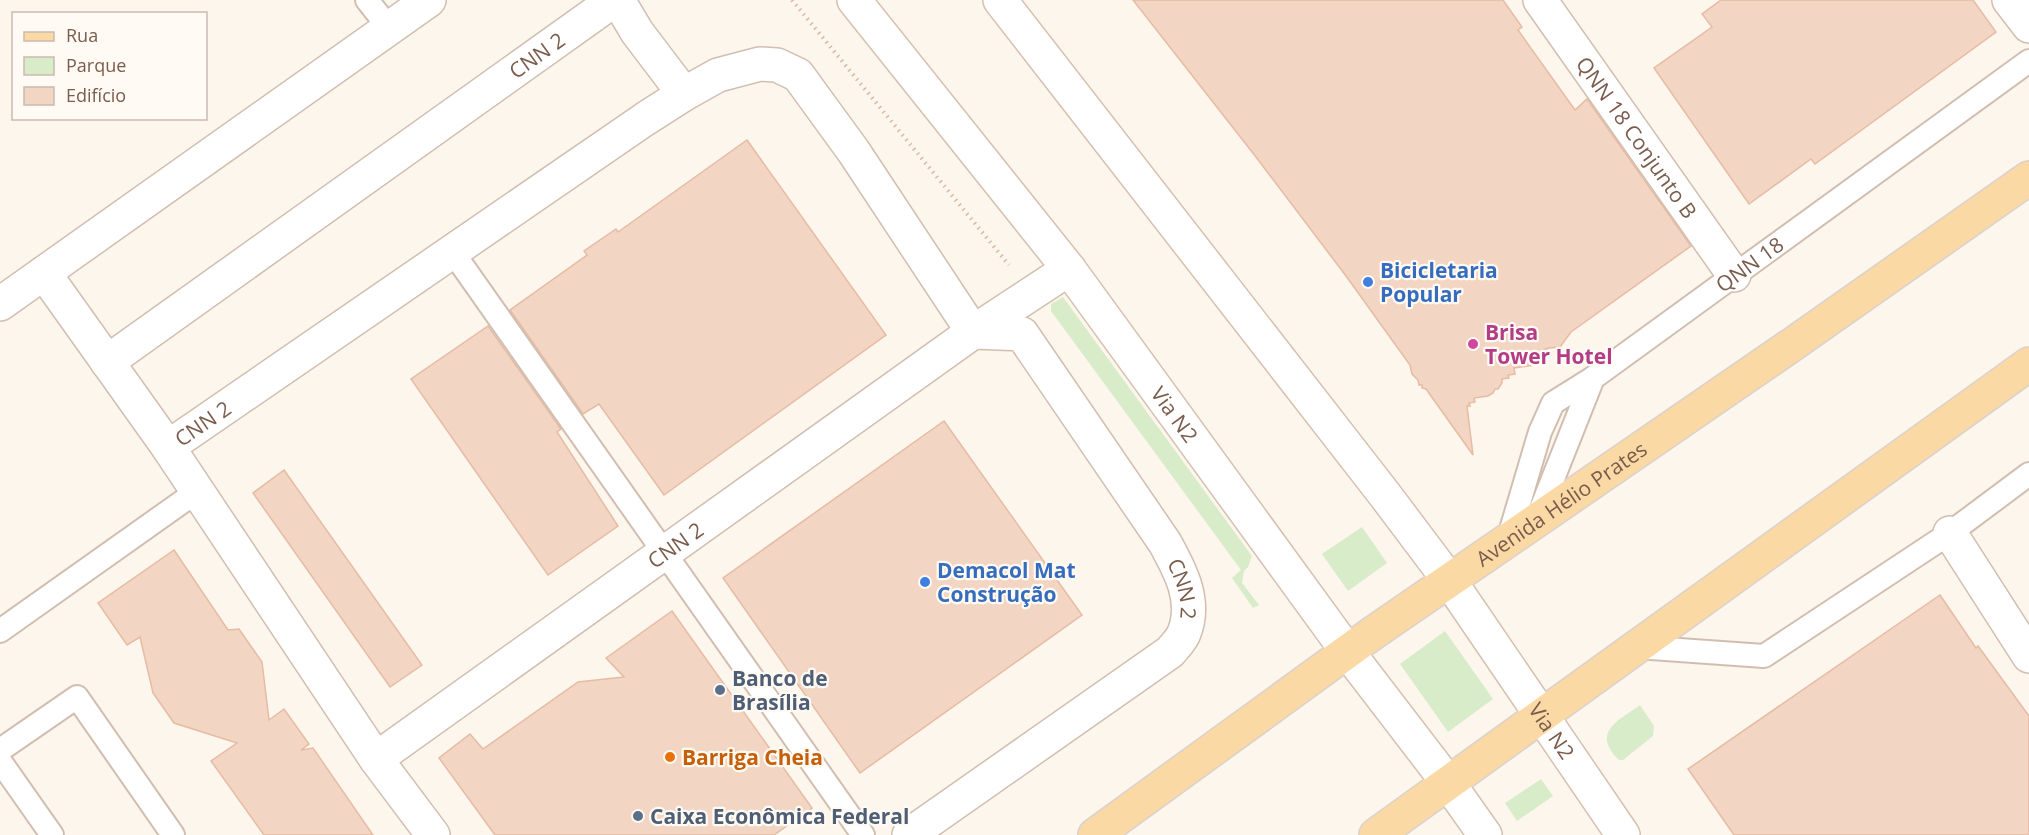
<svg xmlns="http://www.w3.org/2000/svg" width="2029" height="835" font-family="'Open Sans',sans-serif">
<rect width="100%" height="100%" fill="#fdf6ec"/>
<!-- green -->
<g fill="#d8ecc9">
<path d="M1063 297 1252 556 1248 567 1244 571 1242 583 1259 605 1253 608 1232 578 1241 570 1051 311V304Z"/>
<path d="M1362 527 1387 563 1348 591 1322 554Z"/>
<path d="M1445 631 1493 699 1448 732 1400 664Z"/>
<path d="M1640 705 1654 726 1653 736 1623 760H1619C1591 732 1618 721 1640 705Z"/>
<path d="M1541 779 1553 796 1517 821 1505 803Z"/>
</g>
<!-- building -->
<g fill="#f3d5c3" stroke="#e6bba3" stroke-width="1.5">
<path d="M1133 0H1503L1522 27 1518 30 1575 110 1587 99 1691 246 1571 332 1560 347 1549 348 1543 350 1544 354 1536 355 1535 365 1514 368 1515 374 1508 375 1509 378 1502 379V383L1498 389H1495L1493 393 1488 396 1474 398 1475 402 1469 403 1470 406H1467L1473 455 1426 389 1422 388V385H1419L1418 380 1412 374 1410 365 1346 276 1256 157Z"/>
<path d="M1721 0H1973L1996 32 1815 164 1811 159 1749 204 1654 68 1712 27 1702 14Z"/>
<path d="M747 140 886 335 664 495 599 404 583 414 510 310 587 255 584 251 616 229 618 232Z"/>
<path d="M488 326 561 429 557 432 618 526 548 575 411 379Z"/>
<path d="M944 421 1082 615 860 773 723 578Z"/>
<path d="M284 470 422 665 390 687 253 493Z"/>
<path d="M174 550 228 630 239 629 262 662 269 720 284 709 309 744 301 750 313 748 373 835H264L211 761 237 743 174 723 153 693 140 637 127 645 98 603Z"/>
<path d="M1940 595 1976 648 1978 646 2029 716V835H1734L1688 769Z"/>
<path d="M672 611 812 808 774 835H495L439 758 470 734 483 749 578 682 624 677 606 658Z"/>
</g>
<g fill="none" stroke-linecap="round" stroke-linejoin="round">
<!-- service casing -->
<g stroke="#d1beb0" stroke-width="26">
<g id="service">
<path d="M367 0 389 28"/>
<path d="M452 251 863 835"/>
<path id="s1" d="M1537 519 1593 378 2029 61"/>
<path d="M1508 540 1540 432 1553 403 1593 378"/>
<path d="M0 631 196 492"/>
<path d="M1637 647 1764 656 1950 533 2029 474"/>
<path d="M0 750 77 697 173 835"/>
<path d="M0 761 52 835"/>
</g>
</g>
<!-- minor casing -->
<g stroke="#d1beb0" stroke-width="36">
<g id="minor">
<path id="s2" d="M1540 0 1734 275"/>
<path d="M2009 0 2029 26"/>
<path id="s3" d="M684 94 718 75 760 64 777 65 798 75 854 152 973 332 1022 334 1165 543C1180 570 1197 601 1184 633 1182 639 1175 646 1170 652L909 835"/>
<path d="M44 273 168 447 376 759 433 835"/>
<path d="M0 304 429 0"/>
<path id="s4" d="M107 362 614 0"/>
<path id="s5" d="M168 447 645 119 684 94 637 32 618 0"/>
<path d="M1950 533 2029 656"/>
<path id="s6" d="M376 759 973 332 1069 269"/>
</g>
</g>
<!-- secondary casing -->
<g stroke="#d6c0b0" stroke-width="36">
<g id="secondary">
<path id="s7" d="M854 0 1069 269 1347 651 1449 784 1485 835"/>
<path id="s8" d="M1000 0 1385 495 1449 580 1623 835"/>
</g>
</g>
<!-- primary casing -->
<g stroke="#dad1cd" stroke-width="36">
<g id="primary">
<path id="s9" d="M1095 835 1373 633 1793 344 2029 178"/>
<path d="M1376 835 2029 364"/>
</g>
</g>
<!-- path -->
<path stroke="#d9b8a5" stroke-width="4" stroke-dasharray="1.5 4.5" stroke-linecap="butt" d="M792 0 1009 265"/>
<!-- service -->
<use href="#service" stroke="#fff" stroke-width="22"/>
<!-- minor -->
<use href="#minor" stroke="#fff" stroke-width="33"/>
<!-- secondary -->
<use href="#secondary" stroke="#fff" stroke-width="33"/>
<!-- primary -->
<use href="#primary" stroke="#fbd9a5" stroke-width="33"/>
</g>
<!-- markers -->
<g fill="#3f7fe0" stroke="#fffaf3" stroke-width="2">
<circle cx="1368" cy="282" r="6"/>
<circle cx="925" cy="582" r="6"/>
</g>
<circle fill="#d1479c" stroke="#fffaf3" stroke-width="2" cx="1473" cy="344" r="6"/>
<g fill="#5c6f8a" stroke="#fffaf3" stroke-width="2">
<circle cx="720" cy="690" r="6"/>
<circle cx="638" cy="816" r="6"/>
</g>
<circle fill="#e8710a" stroke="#fffaf3" stroke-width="2" cx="670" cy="757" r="6"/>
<g text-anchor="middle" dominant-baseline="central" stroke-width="4.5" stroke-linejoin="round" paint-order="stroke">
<!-- street labels -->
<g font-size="21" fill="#7a5c4d" stroke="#fffaf3">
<text stroke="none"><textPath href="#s4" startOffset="528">CNN 2</textPath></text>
<text stroke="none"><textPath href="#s2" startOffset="168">QNN 18 Conjunto B</textPath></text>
<text stroke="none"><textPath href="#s1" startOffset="345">QNN 18</textPath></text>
<text stroke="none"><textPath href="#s7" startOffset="524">Via N2</textPath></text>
<text stroke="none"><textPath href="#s5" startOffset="42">CNN 2</textPath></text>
<text stroke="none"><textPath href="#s9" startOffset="572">Avenida Hélio Prates</textPath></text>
<text stroke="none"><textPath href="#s6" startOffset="368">CNN 2</textPath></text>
<text stroke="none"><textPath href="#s3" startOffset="786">CNN 2</textPath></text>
<text stroke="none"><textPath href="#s8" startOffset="916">Via N2</textPath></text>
</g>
<!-- shop labels -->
<g font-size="21" font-weight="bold" fill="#366cbe" stroke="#fffaf3" text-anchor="start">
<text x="1380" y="270">Bicicletaria<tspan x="1380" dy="24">Popular</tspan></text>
<text x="937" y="570">Demacol Mat<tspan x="937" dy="24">Construção</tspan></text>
</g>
<!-- hotel labels -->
<g font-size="21" font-weight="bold" fill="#b23c85" stroke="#fffaf3" text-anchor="start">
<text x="1485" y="332">Brisa<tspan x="1485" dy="24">Tower Hotel</tspan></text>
</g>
<!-- service labels -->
<g font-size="21" font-weight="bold" fill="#4e5e75" stroke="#fffaf3" text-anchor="start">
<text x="732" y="678">Banco de<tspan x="732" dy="24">Brasília</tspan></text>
<text x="650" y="816">Caixa Econômica Federal</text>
</g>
<!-- food labels -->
<g font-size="21" font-weight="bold" fill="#c56008" stroke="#fffaf3" text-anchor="start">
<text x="682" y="757">Barriga Cheia</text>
</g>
</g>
<!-- legend -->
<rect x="12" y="12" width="195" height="108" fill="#fffaf3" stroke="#cabbb1" stroke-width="1.5"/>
<rect x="24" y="32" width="30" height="9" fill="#fbd9a5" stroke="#cabbb1" stroke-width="1.5"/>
<text x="66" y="42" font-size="18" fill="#7a5c4d">Rua</text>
<rect x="24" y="57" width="30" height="18" fill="#d8ecc9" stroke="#cabbb1" stroke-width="1.5"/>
<text x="66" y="72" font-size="18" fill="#7a5c4d">Parque</text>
<rect x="24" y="87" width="30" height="18" fill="#f3d5c3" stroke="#cabbb1" stroke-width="1.5"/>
<text x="66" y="102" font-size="18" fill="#7a5c4d">Edifício</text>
</svg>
